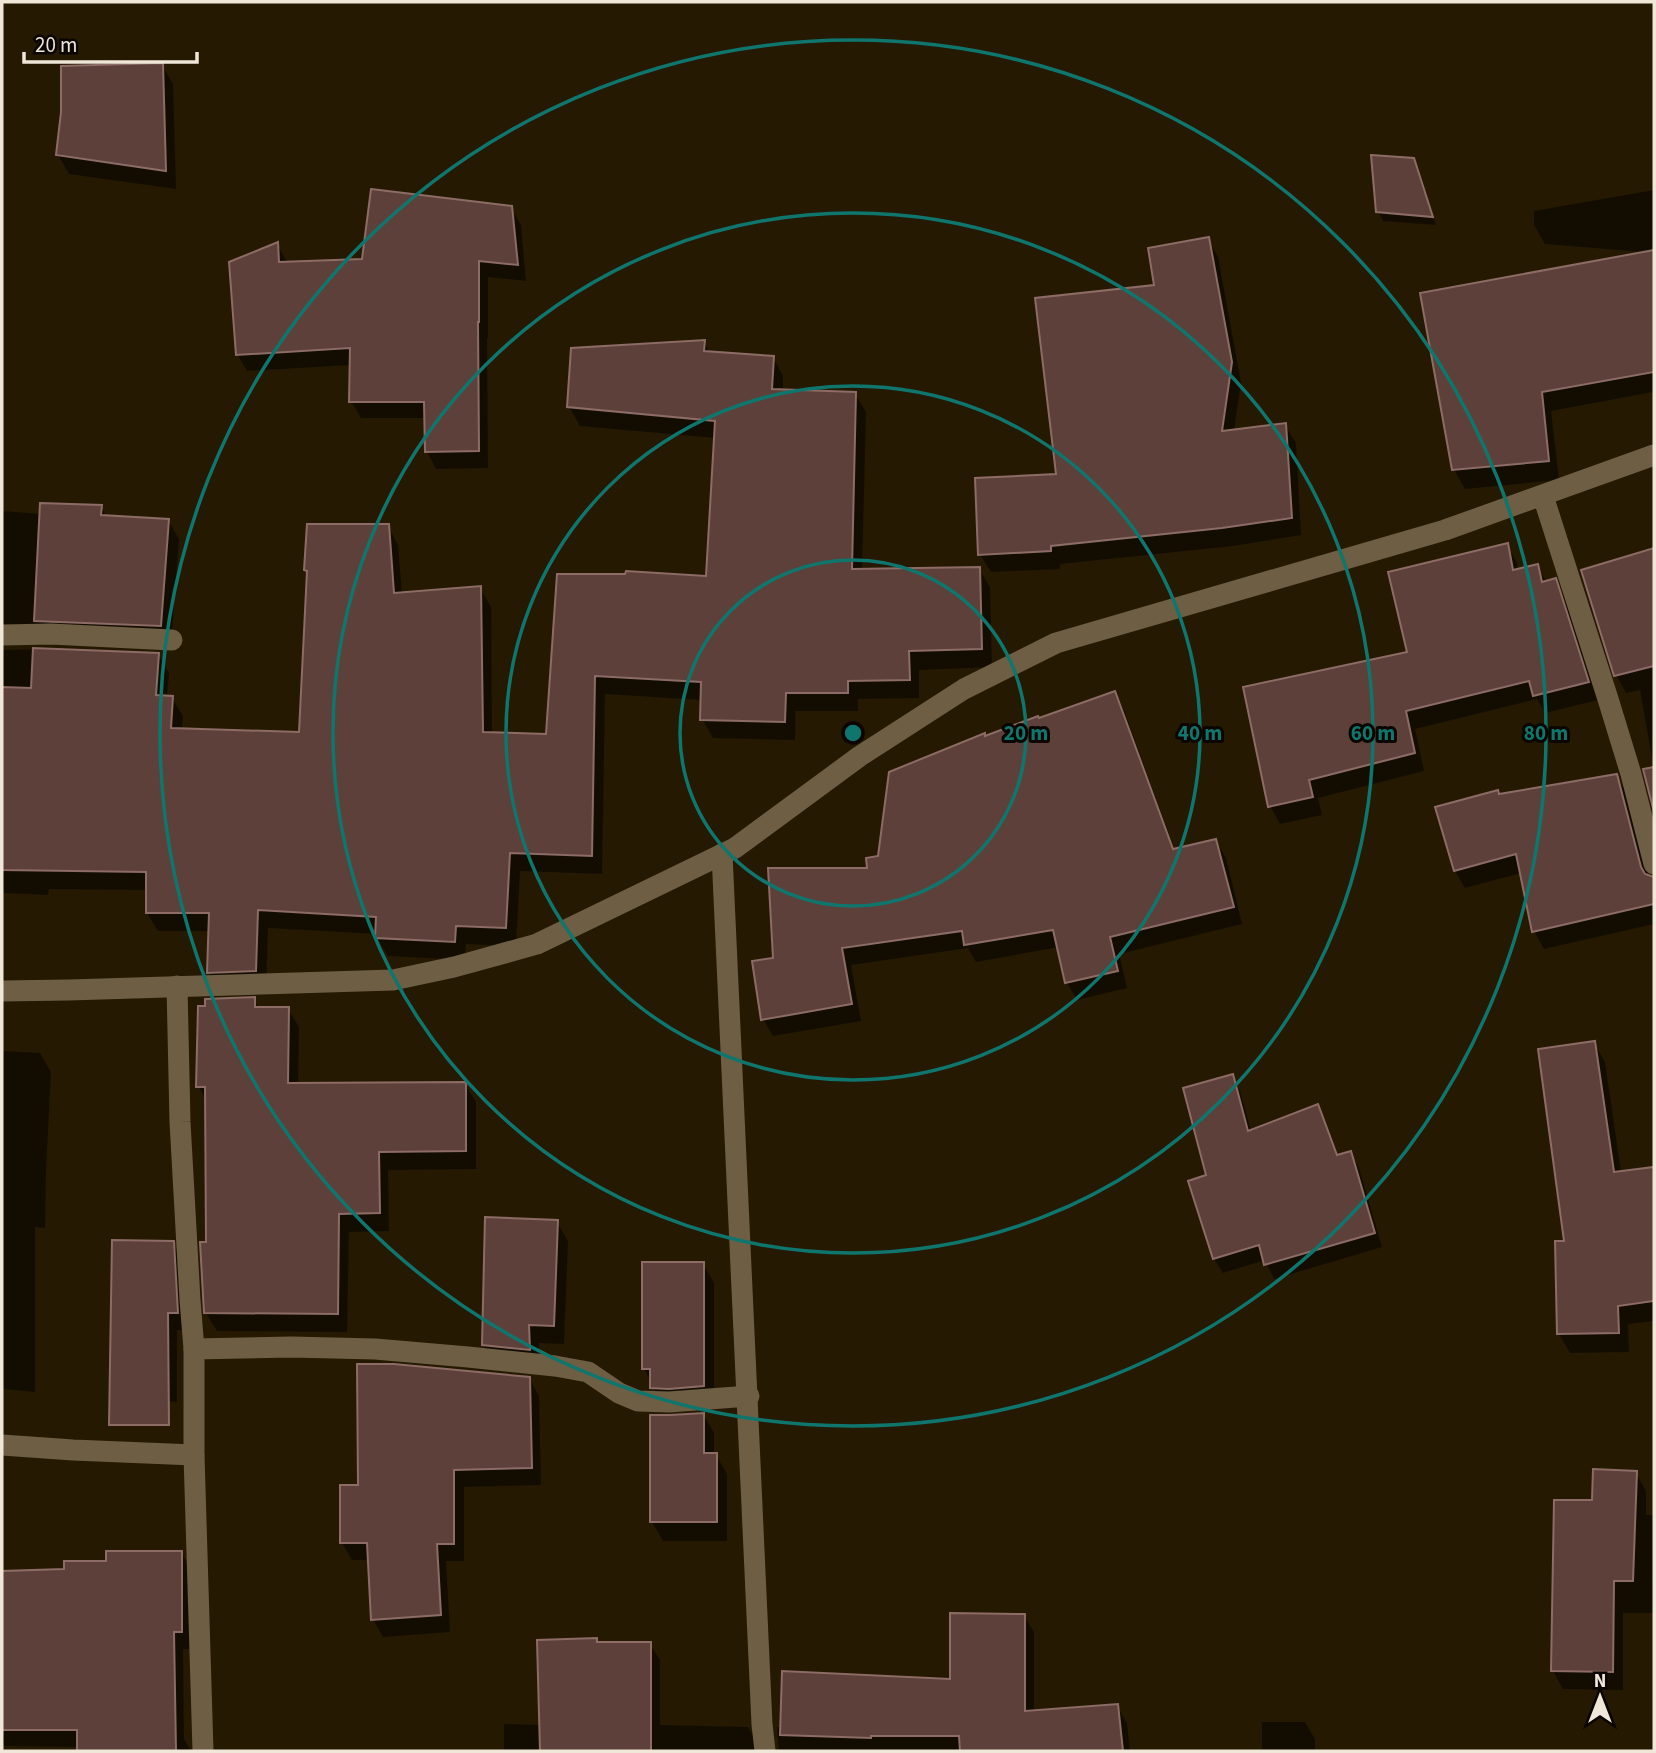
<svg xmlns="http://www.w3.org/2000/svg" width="1656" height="1753" font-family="'Source Sans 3',sans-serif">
<rect width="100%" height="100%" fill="#251902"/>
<!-- shadow -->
<g fill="#0007">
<path d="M162 65 173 84 176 189 69 174 58 155Z"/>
<path d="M1413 160 1419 169 1436 225 1383 221 1378 211Z"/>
<path d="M1654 190V398L1653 392 1551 411 1559 480 1465 489 1454 470 1644 252 1545 244 1534 225V211Z"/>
<path d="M511 208 521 225 526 281 488 277V338H487L488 468 436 469 427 452 426 418H361L351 401 352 365 247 371 237 354 277 244 286 260 287 264 363 260Z"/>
<path d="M1208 239 1218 257 1241 382 1234 431 1285 425 1296 443 1301 535 1233 546 1060 564V569L991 572 980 554 1058 476 1156 287Z"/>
<path d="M704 342 710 353 773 357 783 376V392L855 394 866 412 862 571 979 569 990 587 992 667 919 670V698L858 699V711H795V740L713 738 702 719V700L605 694 602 874 520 871 516 946 466 944 465 960 388 956 377 938V934L268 928 266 989 219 991 208 972 210 931H158L147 913 148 890 49 889 48 895 2 893V650L51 649 158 654 169 673 167 697 172 698 183 716 182 730 301 733 309 574 306 570 388 526 398 545 402 594 480 588 491 607 492 734 548 736 558 576 708 577 716 438 580 426 569 407Z"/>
<path d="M101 507 107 517 168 520 179 539 171 645 2 633V511L41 514Z"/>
<path d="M1507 545 1517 563 1518 570 1537 566 1547 583 1555 580 1565 598 1598 700 1545 713 1537 699 1415 729 1424 771 1318 798 1322 815 1280 824 1270 806Z"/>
<path d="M1654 549V805L1645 770 1654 769 1640 690 1626 693 1616 675 1583 571Z"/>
<path d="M1114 693 1124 710 1175 851 1216 841 1226 858 1242 924 1119 954 1127 988 1077 1000 1067 983 1059 947 976 962 968 948 851 965 861 1021 773 1036 763 1019 774 959 869 870 985 738Z"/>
<path d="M1616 776 1627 793 1648 877 1654 878V924L1544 949 1534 931 1521 873 1465 888 1455 871 1499 796Z"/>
<path d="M254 999 259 1009H288L299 1027 298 1085 465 1084 476 1102V1169L388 1170 389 1231 349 1232 347 1332 217 1331 206 1313 208 1244 207 1101 198 1086Z"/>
<path d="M1594 1043 1605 1062 1621 1172 1654 1168V1321L1628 1324 1629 1352 1570 1353 1559 1334 1566 1243Z"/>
<path d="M2 1051 40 1053 51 1072 46 1170 45 1228 35 1227V1392L2 1389Z"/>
<path d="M1232 1076 1240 1091 1251 1131 1317 1106 1325 1121 1339 1157 1350 1153 1359 1168 1382 1247 1274 1279 1265 1260 1223 1273 1214 1259 1190 1182 1208 1176Z"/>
<path d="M557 1222 568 1241 564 1344 539 1343V1369L494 1364 483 1345Z"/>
<path d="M173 1243 183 1260 187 1330H177V1402L121 1398Z"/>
<path d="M703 1264 714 1283V1405L663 1407 644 1368Z"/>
<path d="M529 1378 539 1396 541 1485 464 1487V1561H446L450 1632 383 1637 373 1619 369 1560H352L342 1543 360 1486Z"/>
<path d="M703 1414 714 1433V1455H716L727 1474V1541H663L652 1522Z"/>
<path d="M1636 1473 1646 1491V1515H1654V1613H1623V1690L1563 1689 1553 1671 1556 1502H1594Z"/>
<path d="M181 1552 191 1570V1649H183L184 1739 191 1751H79V1747L2 1746V1572L66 1571Z"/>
<path d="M1024 1616 1034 1632V1751H779L777 1727H782L951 1680Z"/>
<path d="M596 1640 598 1644H650L660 1660V1725L748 1727 758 1743V1751H504V1724L541 1725Z"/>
<path d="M1117 1706 1127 1723 1130 1751H1038L1039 1712Z"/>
<path d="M1262 1722H1305L1315 1739V1751H1262Z"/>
</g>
<!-- building -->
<g fill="#5d4039" stroke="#8c6c65" stroke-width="2">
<path d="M163 63 166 171 56 155 61 112V66Z"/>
<path d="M1371 155 1414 158 1433 217 1376 212Z"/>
<path d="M371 189 512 206 518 265 479 261V322H478L479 451 425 452 424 402H349L350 348 236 355 229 262 278 242 279 262 362 259Z"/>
<path d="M1209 237 1232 362 1222 431 1286 423 1292 518 1222 528 1051 546V551L978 555 975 478 1056 474 1035 298 1154 285 1148 248Z"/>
<path d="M1654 250V372L1542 392 1549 461 1452 470 1420 293Z"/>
<path d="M705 340 704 351 774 356 772 389 856 392 852 569 980 567 982 649 909 651 910 680 848 681V693H786L785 722 700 720 701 682 595 676 592 856 510 853 506 928 456 926 455 942 375 938 376 917 258 910 256 971 207 973 209 913H146V872L2 870V687L31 688 33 648 159 653 156 695 173 696 171 728 299 732 307 571 304 570 307 524H389L394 593 481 586 483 732 546 734 557 574H625L626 571 706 576 715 421 567 407 571 348Z"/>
<path d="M40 503 102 505 101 515 169 519 161 626 34 621Z"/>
<path d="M1508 543 1513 570 1538 564 1542 582 1556 578 1589 682 1533 696 1529 681 1406 711 1415 753 1309 780 1313 797 1268 807 1243 687 1407 652 1388 572Z"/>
<path d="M1654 548V666L1614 676 1581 570Z"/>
<path d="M1115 691 1173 849 1216 839 1234 907 1110 937 1118 971 1065 983 1053 930 964 945 962 931 842 948 852 1004 761 1020 752 961 773 958 768 868H867L866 858 878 856 889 772 985 733V736L1038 716 1039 718Z"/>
<path d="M1654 767V812L1643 769Z"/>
<path d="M1617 774 1641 867 1645 874 1654 877V904L1532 932 1516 854 1454 871 1435 807 1498 790 1499 794Z"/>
<path d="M255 997V1007H289L288 1083 466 1082V1151L379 1152 380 1213 339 1214 338 1314 204 1313 200 1242H206L205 1087H196L198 1006H205V999Z"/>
<path d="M1595 1041 1614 1172 1654 1167V1301L1618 1306 1619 1333 1557 1334 1555 1241H1564L1538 1049Z"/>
<path d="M1233 1074 1248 1131 1318 1104 1337 1155 1351 1151 1375 1233 1264 1265 1259 1245 1213 1259 1188 1181 1206 1175 1183 1088Z"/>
<path d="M485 1217 558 1220 554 1326 529 1325 530 1350 482 1345Z"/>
<path d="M112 1240 174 1241 178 1313H168L169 1425H109Z"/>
<path d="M642 1262H704V1386L669 1389 650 1388V1369H642Z"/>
<path d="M357 1364H394L530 1377 532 1468 454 1470V1544H437L441 1615 371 1620 367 1543H340V1485H358Z"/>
<path d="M704 1413V1453H717V1522H650V1415H670Z"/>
<path d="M1593 1469 1637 1471 1633 1581H1614L1613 1672 1551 1671 1554 1500H1592Z"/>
<path d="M106 1551H182V1632H174L176 1751H77V1730H2V1571L64 1569V1561H106Z"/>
<path d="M950 1613 1025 1614V1711L1118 1704 1123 1751H960L959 1736H871V1738L780 1735 782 1671 950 1679Z"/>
<path d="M597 1638V1642H651V1751H540L537 1640Z"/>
</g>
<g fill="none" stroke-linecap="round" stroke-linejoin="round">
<!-- minor -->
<g stroke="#6d5e44" stroke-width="21">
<path d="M1543 496 1608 699 1631 774 1654 864"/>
<path d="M2 635 51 634 172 640"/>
<path d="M722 854C738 1144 751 1434 762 1724L765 1751"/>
<path d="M177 986 180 1122 190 1300 194 1349V1455L203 1751"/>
<path d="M2 991 69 990 393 980 454 967 537 944 735 848 860 756 964 689 1056 643 1445 530 1654 455"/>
<path d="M194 1349 291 1347 375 1349 468 1357 555 1366 588 1372 619 1393 638 1401 669 1402 749 1396"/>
<path d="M2 1445 73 1450 194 1455"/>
</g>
</g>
<!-- distance rings -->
<g fill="none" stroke="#0f766e" stroke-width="3.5">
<circle cx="853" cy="733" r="173"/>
<circle cx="853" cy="733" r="347"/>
<circle cx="853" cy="733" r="520"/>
<circle cx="853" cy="733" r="693"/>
</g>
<circle cx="853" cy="733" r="10" fill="#0f766e" stroke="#0a0501" stroke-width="3.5"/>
<g font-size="21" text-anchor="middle" font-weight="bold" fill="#0f766e" stroke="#0a0501" stroke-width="6" stroke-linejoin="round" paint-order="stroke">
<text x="1026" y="740">20 m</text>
<text x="1200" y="740">40 m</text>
<text x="1373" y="740">60 m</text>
<text x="1546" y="740">80 m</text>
</g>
<!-- border -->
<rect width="1656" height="1753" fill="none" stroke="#f0e7d9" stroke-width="7"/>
<!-- north arrow -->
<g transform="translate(1600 1697)" stroke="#0a0501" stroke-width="5" paint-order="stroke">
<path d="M0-5L12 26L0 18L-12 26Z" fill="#f0e7d9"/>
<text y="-10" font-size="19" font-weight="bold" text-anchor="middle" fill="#f0e7d9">N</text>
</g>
<!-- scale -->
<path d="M24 52v10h173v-10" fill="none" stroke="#f0e7d9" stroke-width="3.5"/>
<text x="35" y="52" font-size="21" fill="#f0e7d9" stroke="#0a0501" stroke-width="5" paint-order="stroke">20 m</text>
</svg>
